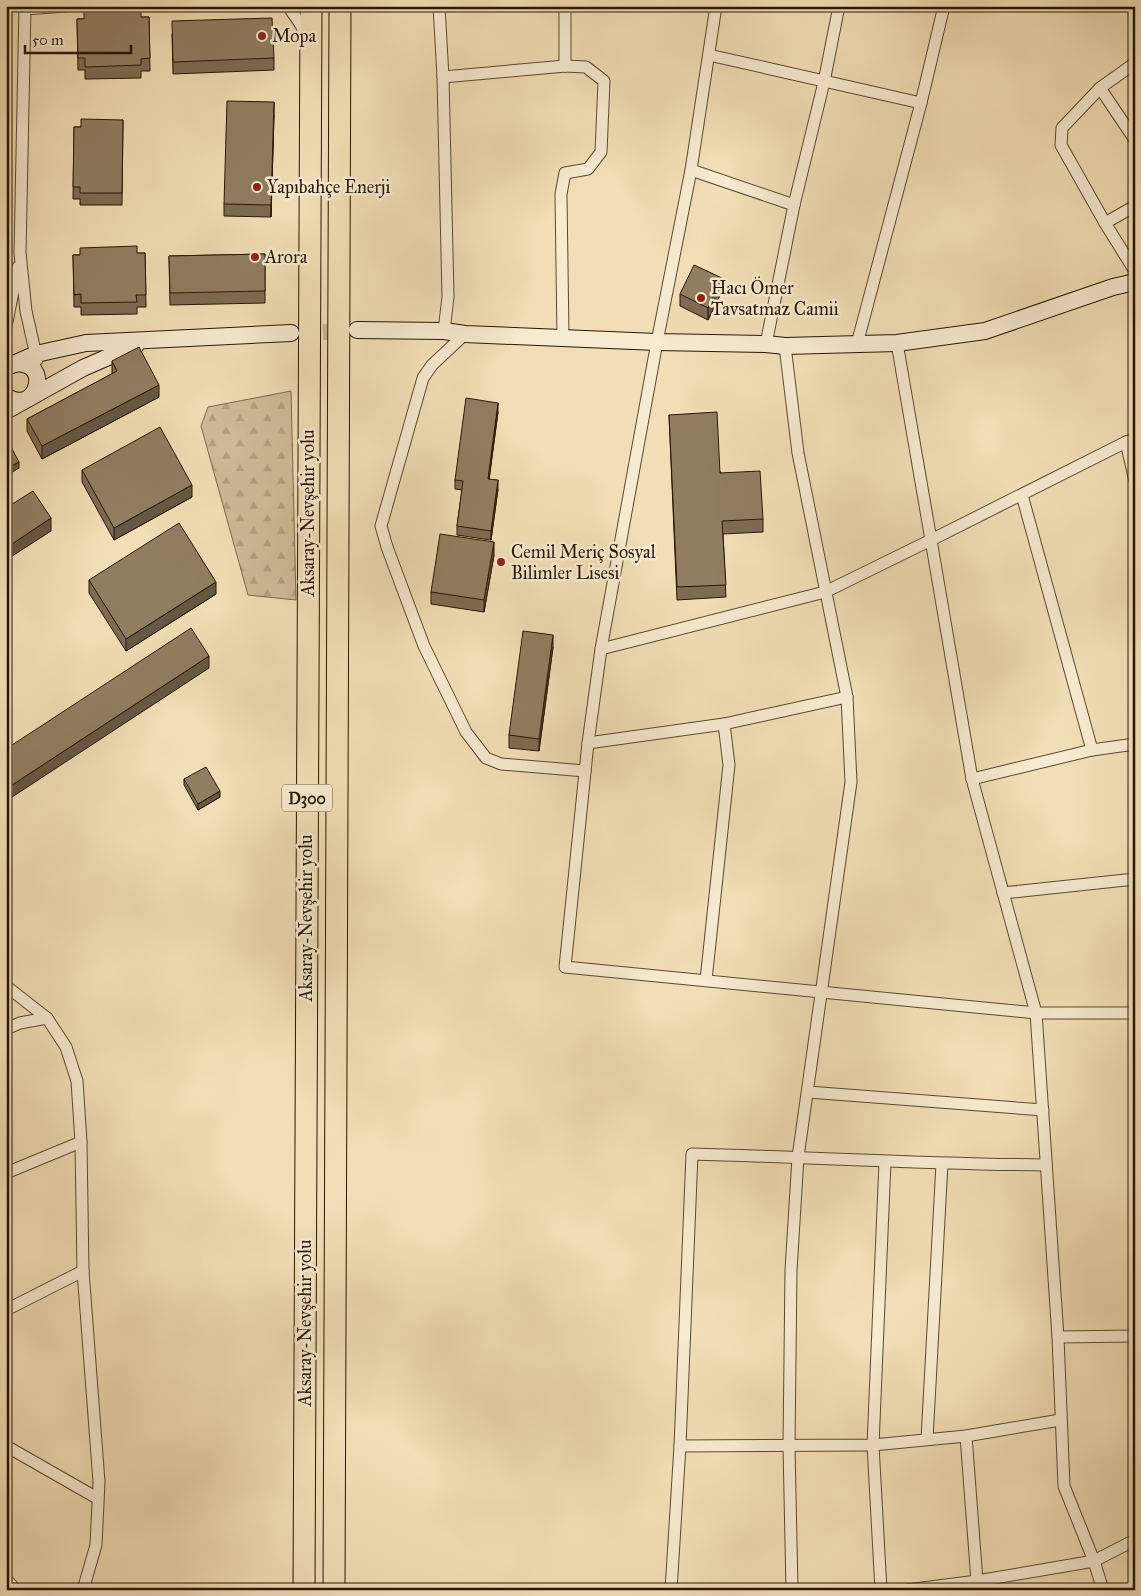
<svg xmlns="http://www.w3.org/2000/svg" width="1141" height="1596" font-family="'IM FELL Great Primer',serif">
<defs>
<pattern id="forest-firs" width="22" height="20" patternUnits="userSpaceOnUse" patternTransform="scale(1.25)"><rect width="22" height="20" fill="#cebc98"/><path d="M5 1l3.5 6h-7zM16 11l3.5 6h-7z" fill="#b1a182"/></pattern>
</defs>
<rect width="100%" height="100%" fill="#f1deb6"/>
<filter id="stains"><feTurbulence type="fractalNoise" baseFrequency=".004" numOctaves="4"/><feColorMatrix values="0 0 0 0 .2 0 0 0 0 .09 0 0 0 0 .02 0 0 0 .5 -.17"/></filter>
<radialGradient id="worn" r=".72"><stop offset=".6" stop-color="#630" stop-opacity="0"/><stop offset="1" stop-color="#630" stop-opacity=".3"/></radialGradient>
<!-- forest -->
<path fill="url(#forest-firs)" stroke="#7a6a4e" d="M291 391 296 600 248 595 201 426 208 407Z"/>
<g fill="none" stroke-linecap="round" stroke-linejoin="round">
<!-- secondary-tunnel -->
<path stroke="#c8b693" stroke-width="16" stroke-dasharray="16 8" stroke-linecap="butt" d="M299 333 349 331"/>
<!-- street casing -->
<g stroke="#594931" stroke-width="13">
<g id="street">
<path d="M25 6 20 253 26 311 37 360"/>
<path d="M288 6 301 25 306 37"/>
<path d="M439 6 443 77 448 297 444 331"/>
<path d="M716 6 691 170 657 342 601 649 588 743 565 967 1036 1013H1135"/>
<path d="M25 9 65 6"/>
<path d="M709 55 921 103"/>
<path d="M565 66V6"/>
<path d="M443 77 565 66 586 67 604 81 601 152 588 169 565 173 561 194 563 337"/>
<path d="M1100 88 1135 140"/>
<path d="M691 170 794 205"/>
<path d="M1105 223 1135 206"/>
<path d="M1133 268 1105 223 1061 145 1062 128 1100 88 1135 63"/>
<path d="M6 327 18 267"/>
<path d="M465 334 432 365 423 378 381 526 387 547 424 646 466 732 486 758 501 764 585 771"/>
<path d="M766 344 794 205 824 82 839 6"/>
<path d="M857 344 921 103 944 6"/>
<path d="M785 346 798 453 847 697 851 782 798 1157 791 1270 789 1446 792 1590"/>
<path d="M1126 442 1135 481"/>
<path d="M1022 495 1092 750"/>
<path d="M601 649 825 592 931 540 897 343"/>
<path d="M588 743 724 724 847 697"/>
<path d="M972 779 1092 750 1135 744"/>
<path d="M1003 893 1135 879"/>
<path d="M706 980 729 765 724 724"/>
<path d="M6 986 47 1018 66 1047 77 1081 81 1142 83 1271 99 1482 96 1545 83 1590"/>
<path d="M6 1029 20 1023 47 1018"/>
<path d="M808 1092 1043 1110"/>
<path d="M6 1173 81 1142"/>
<path d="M6 1310 83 1271"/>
<path d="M1058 1337 1135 1336"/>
<path d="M966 1436 977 1581 980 1590"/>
<path d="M927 1439 942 1164"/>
<path d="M6 1446 97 1498"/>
<path d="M680 1446 873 1445 966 1436 1060 1420"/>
<path d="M6 1579 16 1590"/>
<path d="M671 1590 680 1446 692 1154C810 1157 928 1164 1046 1165"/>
<path d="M881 1590 873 1445 885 1162"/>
<path d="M907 1590 977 1581 1094 1561 1135 1540"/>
<path d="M1103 1590 1094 1561 1064 1486 1058 1337 1036 1013 972 779 931 540 1126 442 1135 439"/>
</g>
</g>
<!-- secondary casing -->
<g stroke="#261705" stroke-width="18">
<g id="secondary">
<path d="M357 330 444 331 465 334 657 342 766 344 785 346 897 343 985 331 1113 287 1135 282"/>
<path d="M11 365 36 354 86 343 291 333"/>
<path d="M6 396C35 416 50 368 23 364 20 363 15 364 11 365"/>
<path d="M6 411 83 368 136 345"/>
</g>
</g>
<!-- highway casing -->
<g stroke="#261705" stroke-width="23">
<g id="highway">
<path d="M304 1590 311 6"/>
<path d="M334 1590 340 6"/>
</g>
</g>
<!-- street -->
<use href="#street" stroke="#f6ead0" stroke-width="11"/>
<!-- secondary -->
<use href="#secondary" stroke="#f6ead0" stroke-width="16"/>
<!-- highway -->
<use href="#highway" stroke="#f1deb6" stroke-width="21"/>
</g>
<!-- wall -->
<g fill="#7c6c53" stroke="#261705">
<path d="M149 17 150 71H141V78L85 79V70H78L77 19Z"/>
<path d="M172 34 274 58V70L173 74Z"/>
<path d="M274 115 271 217 224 216V204Z"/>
<path d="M123 120 122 205H80V199H73L74 127H81Z"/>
<path d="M145 253 146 307H137V314L81 315V307H74L73 255Z"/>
<path d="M265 254V303L170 305 169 256Z"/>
<path d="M722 291 708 320 680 306V294Z"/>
<path d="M112 361 159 397 42 459 27 431V419L112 374Z"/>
<path d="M498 412 489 479 498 489 491 540 457 535V526L462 490 455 489V480Z"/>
<path d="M669 415 763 519V532L723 534 726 597 677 600Z"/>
<path d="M82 470 192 497 114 540 82 482Z"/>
<path d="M494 555 484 612 431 604V592Z"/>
<path d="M89 580 216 594 126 651 89 593Z"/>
<path d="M553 647 539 751 509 748V735Z"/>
<path d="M184 779 220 797 198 810 184 785Z"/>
</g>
<!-- shaded-wall -->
<g fill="#655844" stroke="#261705">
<path d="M274 102V115L271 217V205Z"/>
<path d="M722 278V291L708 320V308Z"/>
<path d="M159 385V397L42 459V446Z"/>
<path d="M498 403V412L488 488V479Z"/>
<path d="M19 462V468L6 476V469Z"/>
<path d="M498 480V489L491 540V531Z"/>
<path d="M192 485V497L114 540V528Z"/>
<path d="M51 518V531L6 560V548Z"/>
<path d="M494 542V555L484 612V600Z"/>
<path d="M216 582V594L126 651V639Z"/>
<path d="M553 635V647L539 751V739Z"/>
<path d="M209 656V668L6 801V789Z"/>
<path d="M220 791V797L198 810V804Z"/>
</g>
<!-- building -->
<g fill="#907e61" stroke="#261705">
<path d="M141 10V17H149L150 58 141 59V65L85 67V58H78L77 19H84V11Z"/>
<path d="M272 18 274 58 173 62 172 21Z"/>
<path d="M227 101 274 102 271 205 224 204Z"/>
<path d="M81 119 123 120 122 193H80V187H73L74 127H81Z"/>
<path d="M137 246V253H145L146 295H136L137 302 81 303V294L74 295 73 255H80V248Z"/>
<path d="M265 254V291L170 293 169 256Z"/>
<path d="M694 265 722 278 708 308 680 294Z"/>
<path d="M139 347 159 385 42 446 27 419 117 371 112 361Z"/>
<path d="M466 398 498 403 488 479 498 480 491 531 457 526 463 481 455 480Z"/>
<path d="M717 412 720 473 760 471 763 519 722 521 726 585 677 587 669 415Z"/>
<path d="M160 427 192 485 114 528 82 470Z"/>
<path d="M10 445 19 462 6 469V447Z"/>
<path d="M33 491 51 518 6 548V508Z"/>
<path d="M179 523 216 582 126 639 89 580Z"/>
<path d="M440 534 494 542 484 600 431 592Z"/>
<path d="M191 628 209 656 6 789V749Z"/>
<path d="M523 631 553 635 539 739 509 735Z"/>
<path d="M206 767 220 791 198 804 184 779Z"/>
</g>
<!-- markers -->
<g fill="#8f2418" stroke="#f6ead0" stroke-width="2">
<circle cx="262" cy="36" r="5"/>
<circle cx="257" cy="187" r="5"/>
<circle cx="255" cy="257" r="5"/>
<circle cx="701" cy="298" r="5"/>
<circle cx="501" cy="562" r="5"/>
</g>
<g text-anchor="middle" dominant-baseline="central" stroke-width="5" stroke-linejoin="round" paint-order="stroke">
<!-- shield labels -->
<rect fill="#f6ead0" stroke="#645642" stroke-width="1" x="282" y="784.5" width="50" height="27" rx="4"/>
<g font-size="16" font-weight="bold" fill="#261705">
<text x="307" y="798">D300</text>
</g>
<!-- poi labels -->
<g font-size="18" fill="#261705" stroke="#f6ead0" text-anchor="start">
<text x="272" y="36">Mopa</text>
<text x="267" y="187">Yapıbahçe Enerji</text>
<text x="265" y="257">Arora</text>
<text x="711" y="288">Hacı Ömer<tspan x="711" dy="21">Tavsatmaz Camii</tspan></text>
<text x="511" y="552">Cemil Meriç Sosyal<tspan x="511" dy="21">Bilimler Lisesi</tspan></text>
</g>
<!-- street labels -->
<g font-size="18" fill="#261705" stroke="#f6ead0">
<text transform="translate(308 513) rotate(-90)">Aksaray-Nevşehir yolu</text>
<text transform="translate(306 918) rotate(-90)">Aksaray-Nevşehir yolu</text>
<text transform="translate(305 1323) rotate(-90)">Aksaray-Nevşehir yolu</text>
</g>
</g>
<!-- margin -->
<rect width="1141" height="1596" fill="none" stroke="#f1deb6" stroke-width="25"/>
<rect x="8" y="8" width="1126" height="1581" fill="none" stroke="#261705" stroke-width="2.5"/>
<rect x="12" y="12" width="1116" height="1571" fill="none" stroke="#261705"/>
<!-- scale -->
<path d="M25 45v8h106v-8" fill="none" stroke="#261705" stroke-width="2.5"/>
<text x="32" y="45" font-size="15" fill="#261705" stroke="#f6ead0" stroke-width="4" paint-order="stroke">50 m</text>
<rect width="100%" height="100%" filter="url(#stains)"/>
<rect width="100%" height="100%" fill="url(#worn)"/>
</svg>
